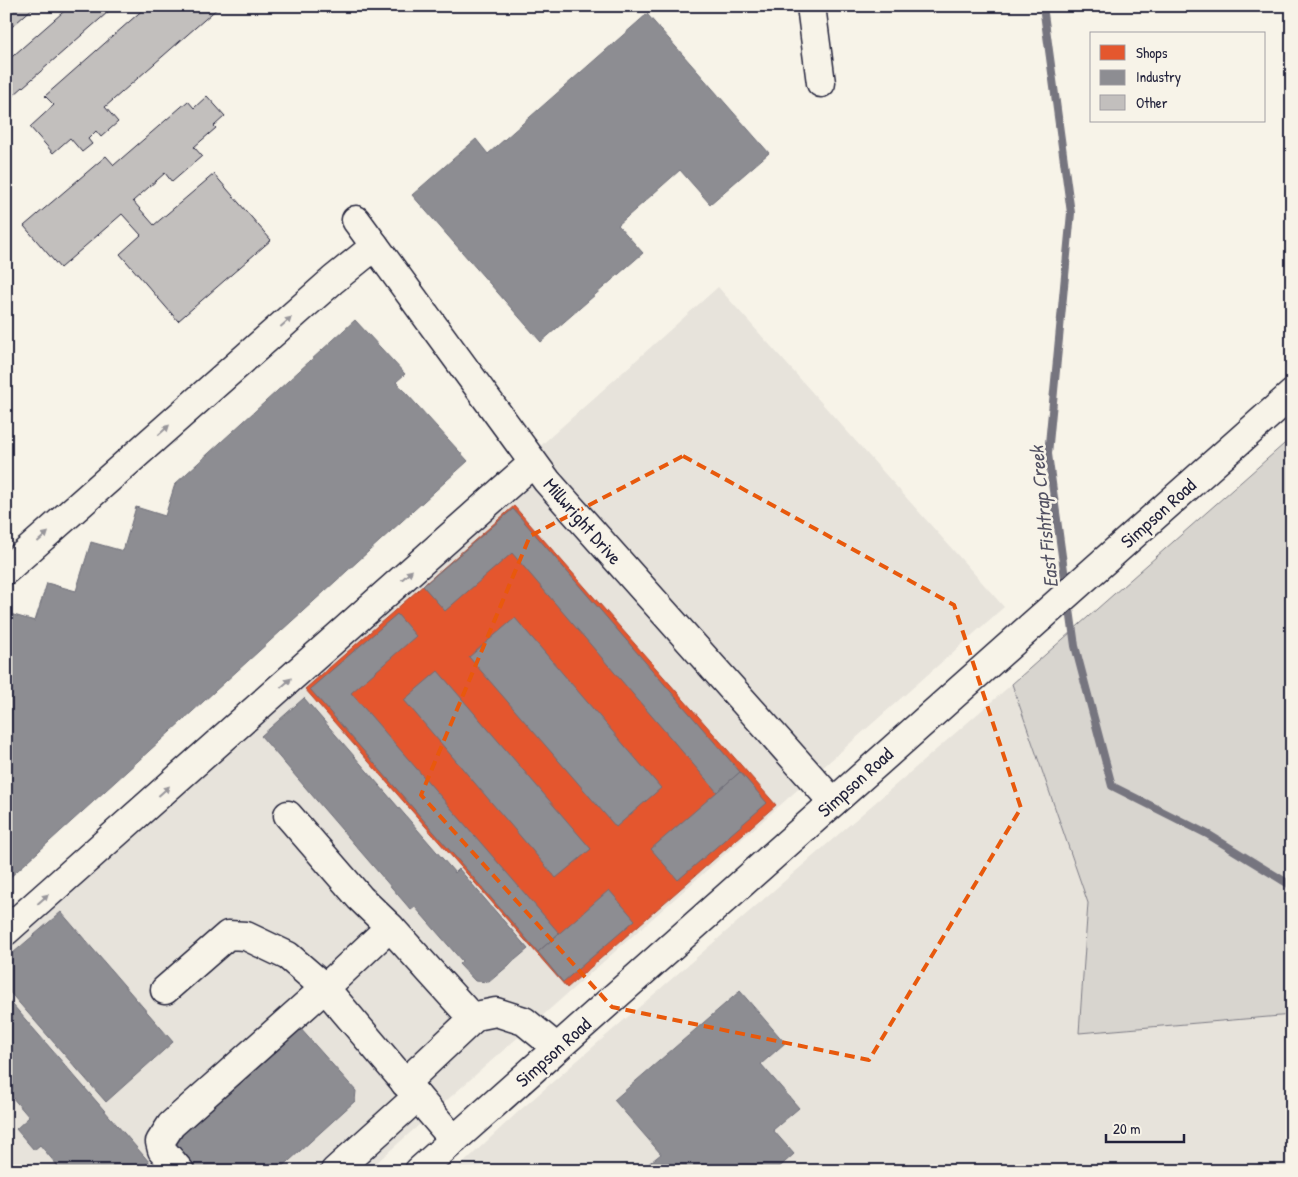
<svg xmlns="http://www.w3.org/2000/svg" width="1298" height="1177" font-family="'Patrick Hand',sans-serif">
<rect width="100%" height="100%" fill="#f7f3e8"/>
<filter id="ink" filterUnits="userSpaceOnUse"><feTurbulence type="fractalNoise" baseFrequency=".02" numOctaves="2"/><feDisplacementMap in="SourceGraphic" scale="10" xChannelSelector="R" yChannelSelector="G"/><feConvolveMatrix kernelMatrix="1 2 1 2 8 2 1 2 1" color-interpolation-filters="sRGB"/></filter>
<g filter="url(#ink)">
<!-- built -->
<g fill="#e7e3db">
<path d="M718 287 1004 607 367 1171H6V924Z"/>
<path d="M1012 684 1088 903 1079 1033 1292 1015V1171H455L518 1112Z"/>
</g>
<!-- green -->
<path fill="#d8d5cf" stroke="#7d7c85" d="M1292 437V1015L1079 1033 1088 903 1012 684Z"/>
<!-- shops -->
<path fill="#e4572e" stroke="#aa4732" d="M514 506 776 805 567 988 305 689Z"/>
<!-- industry -->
<g fill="#8d8d92" stroke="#6d6d78">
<path d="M647 14 769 153 710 204 680 170 618 225 643 253 541 342 412 195 476 139 488 154Z"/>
<path d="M355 320 405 374 396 382 468 461 6 881V628L10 614 35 621 47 583 76 591 91 542 123 551 136 507 165 516 175 484Z"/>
<path d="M513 509 740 772 717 792 512 553 445 611 423 586Z"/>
<path d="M397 614 416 636 351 693 559 933 538 952 310 689Z"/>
<path d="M515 618 661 788 616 827 469 657Z"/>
<path d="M438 671 591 849 556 878 404 700Z"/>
<path d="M304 698 455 873 459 869 528 949 489 982 475 981 459 964 462 961 415 907 411 910 261 736Z"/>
<path d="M740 772 767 803 678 880 651 849Z"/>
<path d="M609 890 635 920 563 982 538 952Z"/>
<path d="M61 912 173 1042 106 1102 6 988V959Z"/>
<path d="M740 991 785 1043 761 1064 799 1108 773 1130 794 1154 775 1171H643L642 1169 661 1154 614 1100Z"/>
<path d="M6 997 110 1117 157 1171H62L40 1145 34 1150 16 1129 29 1117 6 1090V1088L11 1084 6 1078Z"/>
<path d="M299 1027 356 1091 355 1101 278 1171H191L167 1145Z"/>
</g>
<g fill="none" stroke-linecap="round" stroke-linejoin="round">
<!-- stream -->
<g stroke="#76747f" stroke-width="8">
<path d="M1043 6 1071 213 1048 454 1066 585"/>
<path d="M1069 602 1075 646 1112 786 1209 835 1292 886"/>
</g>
</g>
<!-- building -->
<g fill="#c2bfbd" stroke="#22223b">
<path d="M6 6H35L6 32Z"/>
<path d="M70 6H103L108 12 6 102V62Z"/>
<path d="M147 6H220L105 107 118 122 101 137 96 131 88 139 92 144 82 152 70 138 53 153 30 127 54 105 45 96Z"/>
<path d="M207 96 225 116 214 126 216 128 194 147 202 156 172 182 165 173 133 201 154 225 214 174 271 240 178 321 120 254 141 235 122 214 60 268 24 226 106 156 114 165 188 101 194 108Z"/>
</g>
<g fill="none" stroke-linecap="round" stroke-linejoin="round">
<!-- minor casing -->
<g stroke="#22223b" stroke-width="31">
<g id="minor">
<path d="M811 6 821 83"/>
<path d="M356 220 547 481 833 802"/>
<path d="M6 570 333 280 375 246"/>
<path d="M288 815 360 898 390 927"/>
<path d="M6 931 533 463"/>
<path d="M165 990 228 935 246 936 288 956 325 988 454 1140"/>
<path d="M405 1083 476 1016 496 1012 524 1021 557 1048"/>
<path d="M180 1171 162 1150 160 1142 171 1125 325 988 390 927 473 1019"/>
<path d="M335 1171 417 1097"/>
</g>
</g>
<!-- major casing -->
<g stroke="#22223b" stroke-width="31">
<path id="major" d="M419 1171 1292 394"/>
</g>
<!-- minor -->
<use href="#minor" stroke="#f7f3e8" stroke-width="28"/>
<!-- major -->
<use href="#major" stroke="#f7f3e8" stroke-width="28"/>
</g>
<!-- one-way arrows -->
<defs><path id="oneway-solid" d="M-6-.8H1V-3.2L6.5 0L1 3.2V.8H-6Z" transform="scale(1.25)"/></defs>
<g fill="#97959a">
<use href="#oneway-solid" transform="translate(286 322) rotate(-42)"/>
<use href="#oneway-solid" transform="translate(164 430) rotate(-42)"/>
<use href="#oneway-solid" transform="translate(43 537) rotate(-42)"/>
<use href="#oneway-solid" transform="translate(407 575) rotate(-42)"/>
<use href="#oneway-solid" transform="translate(286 683) rotate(-42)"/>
<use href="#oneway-solid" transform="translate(164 791) rotate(-42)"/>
<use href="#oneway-solid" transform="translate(43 899) rotate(-42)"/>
</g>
</g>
<!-- marked area -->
<path fill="none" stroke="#e8590c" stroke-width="4" stroke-dasharray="10 6" stroke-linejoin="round" d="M683 456 954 605 1021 808 869 1060 612 1007 421 795 530 536Z"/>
<g text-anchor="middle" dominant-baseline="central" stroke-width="5" stroke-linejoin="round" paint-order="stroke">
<!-- street labels -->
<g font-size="19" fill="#22223b" stroke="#f7f3e8">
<text transform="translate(1158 513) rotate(-42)">Simpson Road</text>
<text transform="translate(583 521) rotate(49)">Millwright Drive</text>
<text transform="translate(855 782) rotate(-42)">Simpson Road</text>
<text transform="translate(553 1052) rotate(-42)">Simpson Road</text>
</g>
<!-- water labels -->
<g font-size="20" font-style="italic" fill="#535263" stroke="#f7f3e8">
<text transform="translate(1043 517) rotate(-96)">East Fishtrap Creek</text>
</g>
</g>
<!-- margin -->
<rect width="1298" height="1177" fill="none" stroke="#f7f3e8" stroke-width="25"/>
<rect x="12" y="12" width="1273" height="1152" fill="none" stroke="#22223b" stroke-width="2" filter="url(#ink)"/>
<!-- legend -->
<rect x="1090" y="32" width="175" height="90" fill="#f7f3e8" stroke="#a29fa3"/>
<rect x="1100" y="45" width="25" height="15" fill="#e4572e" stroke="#a29fa3"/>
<text x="1136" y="58" font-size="15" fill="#22223b">Shops</text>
<rect x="1100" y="70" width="25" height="15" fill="#8d8d92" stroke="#a29fa3"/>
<text x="1136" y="82" font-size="15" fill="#22223b">Industry</text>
<rect x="1100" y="95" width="25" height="15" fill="#c2bfbd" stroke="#a29fa3"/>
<text x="1136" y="108" font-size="15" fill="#22223b">Other</text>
<!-- scale -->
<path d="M1106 1134v8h78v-8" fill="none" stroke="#22223b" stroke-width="2.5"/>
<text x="1113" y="1134" font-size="15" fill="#22223b" stroke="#f7f3e8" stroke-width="4" paint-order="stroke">20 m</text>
</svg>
